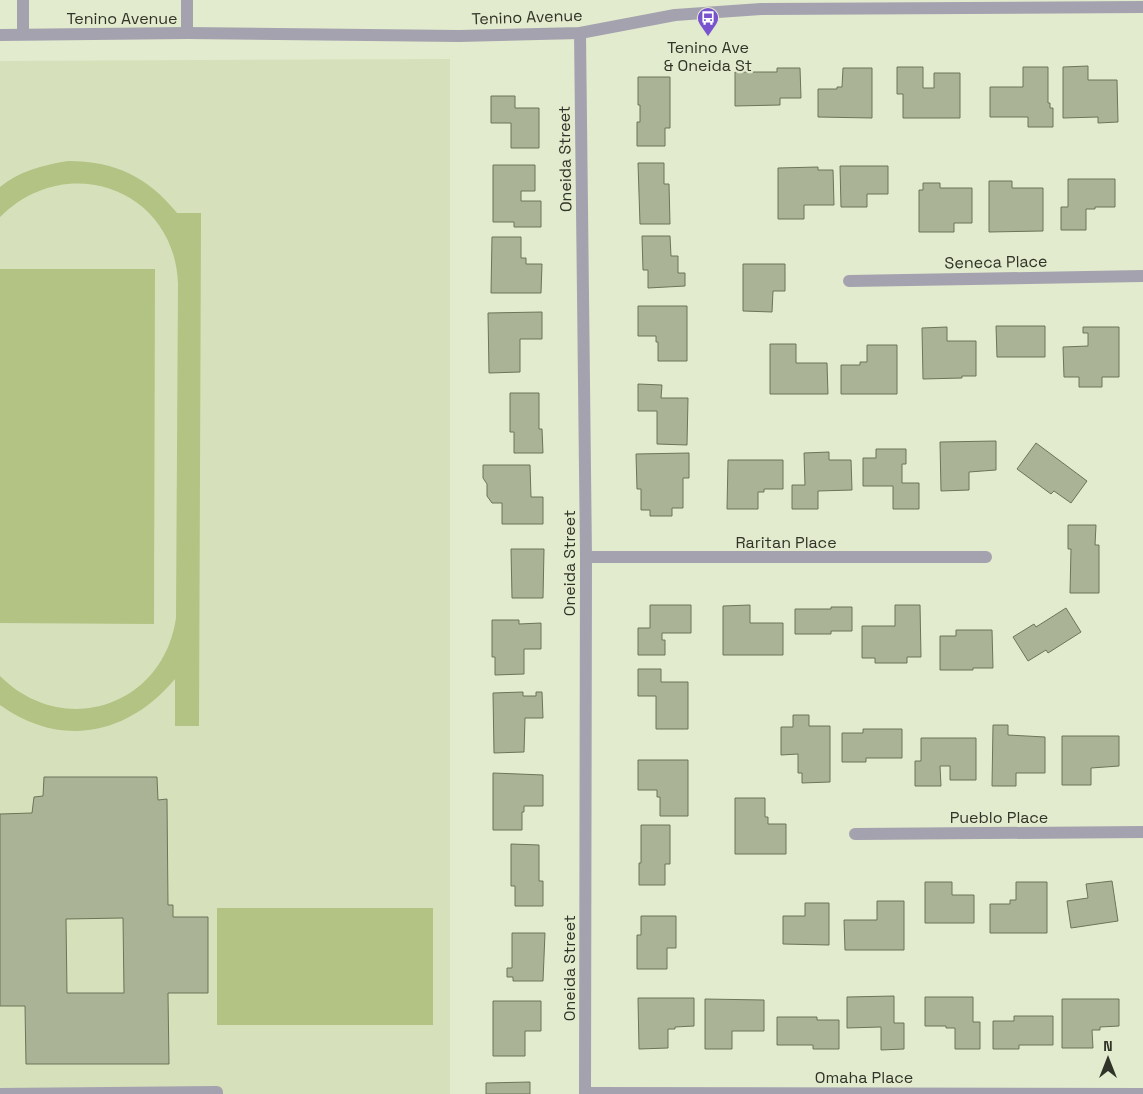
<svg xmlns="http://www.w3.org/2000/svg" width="1143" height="1094" font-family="'Space Grotesk',sans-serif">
<rect width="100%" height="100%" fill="#e2ebcd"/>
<!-- built -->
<path fill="#d6e0bb" d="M450 59V1094H0V61Z"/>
<!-- green -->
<g fill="#b2c383">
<path d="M68 161C115 161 148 177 177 213H201L199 726H175V679C128 735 61 749 0 705V676C63 739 163 707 176 618L178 284C175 189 67 150 0 217V187C19 171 44 165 68 161Z"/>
<path d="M0 269H155L154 624 0 623Z"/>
<rect x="217" y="908" width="216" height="117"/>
</g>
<!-- building -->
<g fill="#aab396" stroke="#6d7459" fill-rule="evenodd">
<path d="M1088 66V80H1117L1118 122 1098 123V117L1063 118V67Z"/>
<path d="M897 67H923V88H934V73H960V118H903V94H897Z"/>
<path d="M1023 67H1048V103H1050V108H1053V127H1028V117H990V87H1023Z"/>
<path d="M777 68H800L801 98H780V105L735 106V72H777Z"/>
<path d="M843 68H872V118L818 117V89H837V87H842Z"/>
<path d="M638 77H670V128H665V146H637V122H640V105H638Z"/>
<path d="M491 96H515V108H539V148H511V123H491Z"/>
<path d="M638 163H664V184H669L670 224H640Z"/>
<path d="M493 165H535V191H521V201H541V227H514V222H493Z"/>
<path d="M840 166H888V194H867V207H841Z"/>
<path d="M818 167V170H833L834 205H804V219H778V168Z"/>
<path d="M1068 179H1115V207H1095V209H1086V230H1061V207H1068Z"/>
<path d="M989 181H1012V188H1043V231L989 232Z"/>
<path d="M923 183H940V188H972V223H954V232H919V190H923Z"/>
<path d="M642 236H670L671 256H678V273H685V286L648 288V270H643Z"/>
<path d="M492 237H521V258H526V264H542L541 293H491Z"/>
<path d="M743 264H785V291H773L772 312 743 311Z"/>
<path d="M638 306H687V361H658V342H656V336H638Z"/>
<path d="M542 312V339H520V372L489 373 488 313Z"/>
<path d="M996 326H1045V357H997Z"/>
<path d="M947 327V341H976V376H962V378L923 379 922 328Z"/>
<path d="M1083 327H1119V377H1102V387H1079V377H1064L1063 347 1088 346V333H1083Z"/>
<path d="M770 344H796V363H827L828 394H770Z"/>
<path d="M867 345H897V394H841V365H860V362H867Z"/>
<path d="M638 384 662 385 661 398H688L687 445 657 444V411H638Z"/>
<path d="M510 393H539V429H542L543 453H514V432H510Z"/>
<path d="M996 441V470L969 472V490L941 491 940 442Z"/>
<path d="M1036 443 1087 481 1071 503 1054 491 1051 494 1017 469Z"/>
<path d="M876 449H906V464H902V483H919V509H893V486H863V458H876Z"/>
<path d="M829 452V460H851L852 490 818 491V509H792V485H805L804 453Z"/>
<path d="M689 453V478H683V508H672V516H650V510H641V489H637L636 454Z"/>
<path d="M728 460H783V489H764V492H758V509H727Z"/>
<path d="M483 465H530L531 497H543V524H502V503H492L487 496V484L483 478Z"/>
<path d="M1068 525H1096L1095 545H1099V593H1070L1071 549H1068Z"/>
<path d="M511 549H544L543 598H512Z"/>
<path d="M650 605H691V633H662V640H665V655H638V628H650Z"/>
<path d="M750 605V623H783V655H723V606Z"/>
<path d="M895 605H920L921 657H907V663H875V658H862V626H895Z"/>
<path d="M831 607H852V631H831V634H795V609H831Z"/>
<path d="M1066 608 1081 632 1048 653 1046 650 1028 661 1013 637 1034 624 1036 627Z"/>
<path d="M492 620H519V624L541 623V649H524V674L495 675V657H492Z"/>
<path d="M956 630H992L993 668H973V670H940V636H956Z"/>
<path d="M638 669H661V682H688V729H656V696H638Z"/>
<path d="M523 692V696H536V692H542L543 718H525L524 752 494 753 493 693Z"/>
<path d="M793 715H809V726H830V782L802 783V773H798V754L781 755V727H793Z"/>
<path d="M993 725H1008V735L1045 737V773H1016V786H992Z"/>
<path d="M863 729H902V758H866V762H842V733H863Z"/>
<path d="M1062 736H1119V766L1091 768V785H1062Z"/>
<path d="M921 738H976V780H950V766H940L941 786H915V761H921Z"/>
<path d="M638 760H688V816H660V797H657V790H638Z"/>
<path d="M493 773 543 775V806H524V812H522V830H493Z"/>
<path d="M44 777H157L158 800 167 799 168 905H173V917H208V993H168L169 1064H26L25 1006H0V814L32 813 34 797 43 796ZM123 918 124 993H67L66 919Z"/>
<path d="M735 798H765V817H768V824H786V854H735Z"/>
<path d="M641 825H670V864H665V885H639V863H641Z"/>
<path d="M511 844 539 845V881H543V906H515V886H511Z"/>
<path d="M1112 881 1118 921 1071 928 1067 901 1088 898 1086 884Z"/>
<path d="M925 882H952V895H974V923H925Z"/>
<path d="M1016 882H1047V933H990V904H1010V900H1016Z"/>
<path d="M877 901H904V950H845L844 920H877Z"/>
<path d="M805 903H829V945L783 944V916H805Z"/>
<path d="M641 916H676V948H667V969H637V935H641Z"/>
<path d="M512 933H545L543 981H513V977H507V968H512Z"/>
<path d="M894 996V1023H904V1049L881 1050V1027L847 1028V997Z"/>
<path d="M925 997H973V1022H980V1049H955V1028H946V1026H925Z"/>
<path d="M638 998H694V1026L675 1027V1029H668V1048L639 1049Z"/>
<path d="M705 999 764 1000V1031H732V1049H705Z"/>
<path d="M1062 999H1119V1026L1100 1027V1030H1092L1093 1048H1062Z"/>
<path d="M493 1001H541V1031H525V1056H493Z"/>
<path d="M1014 1016H1053V1045H1019V1049H993V1021H1014Z"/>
<path d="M777 1017H817V1020H839V1049H813V1045H777Z"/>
<path d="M530 1082V1094H486V1083Z"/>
</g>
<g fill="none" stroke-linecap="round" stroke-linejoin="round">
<!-- service -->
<g stroke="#a4a2af" stroke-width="12">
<path d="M23 0V34"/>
<path d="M0 1094 217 1092V1094"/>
</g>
<!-- minor -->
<g stroke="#a4a2af" stroke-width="12">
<path d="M187 33V0"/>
<path d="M580 33 586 557 585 1094"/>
<path d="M0 35 187 33 459 36 580 33 675 15 761 9 1143 7"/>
<path d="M849 281 1143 276"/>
<path d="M586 557H986"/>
<path d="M855 834 1143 832"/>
<path d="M585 1093 1143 1094"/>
</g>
</g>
<!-- icons -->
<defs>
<g id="bus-pin" transform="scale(1.125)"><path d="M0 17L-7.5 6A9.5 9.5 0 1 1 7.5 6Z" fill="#7853cd" stroke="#e2ebcd"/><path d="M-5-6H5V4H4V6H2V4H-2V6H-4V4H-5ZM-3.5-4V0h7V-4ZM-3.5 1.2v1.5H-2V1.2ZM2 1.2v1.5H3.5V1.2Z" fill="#fff"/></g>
</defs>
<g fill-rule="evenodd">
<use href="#bus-pin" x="708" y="18"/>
</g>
<g text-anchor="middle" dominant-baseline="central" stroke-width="4.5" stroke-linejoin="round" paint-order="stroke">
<!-- street labels -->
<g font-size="16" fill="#303328" stroke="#e2ebcd">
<text transform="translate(527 17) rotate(-2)">Tenino Avenue</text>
<text x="122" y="18">Tenino Avenue</text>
<text transform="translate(565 159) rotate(-91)">Oneida Street</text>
<text transform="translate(996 262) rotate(-1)">Seneca Place</text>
<text x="786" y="542">Raritan Place</text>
<text transform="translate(569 563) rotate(-90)">Oneida Street</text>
<text x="999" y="817">Pueblo Place</text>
<text transform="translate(569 968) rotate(-90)">Oneida Street</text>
<text x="864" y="1077">Omaha Place</text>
</g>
<!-- poi labels -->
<g font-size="16" fill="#303328" stroke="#e2ebcd">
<text x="708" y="47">Tenino Ave<tspan x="708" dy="18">&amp; Oneida St</tspan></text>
</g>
</g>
<!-- north arrow -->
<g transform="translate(1108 1059)" stroke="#e2ebcd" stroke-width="4" paint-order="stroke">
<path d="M0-4L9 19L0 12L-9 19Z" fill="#303328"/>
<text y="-8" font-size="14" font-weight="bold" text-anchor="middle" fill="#303328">N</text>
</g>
</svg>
